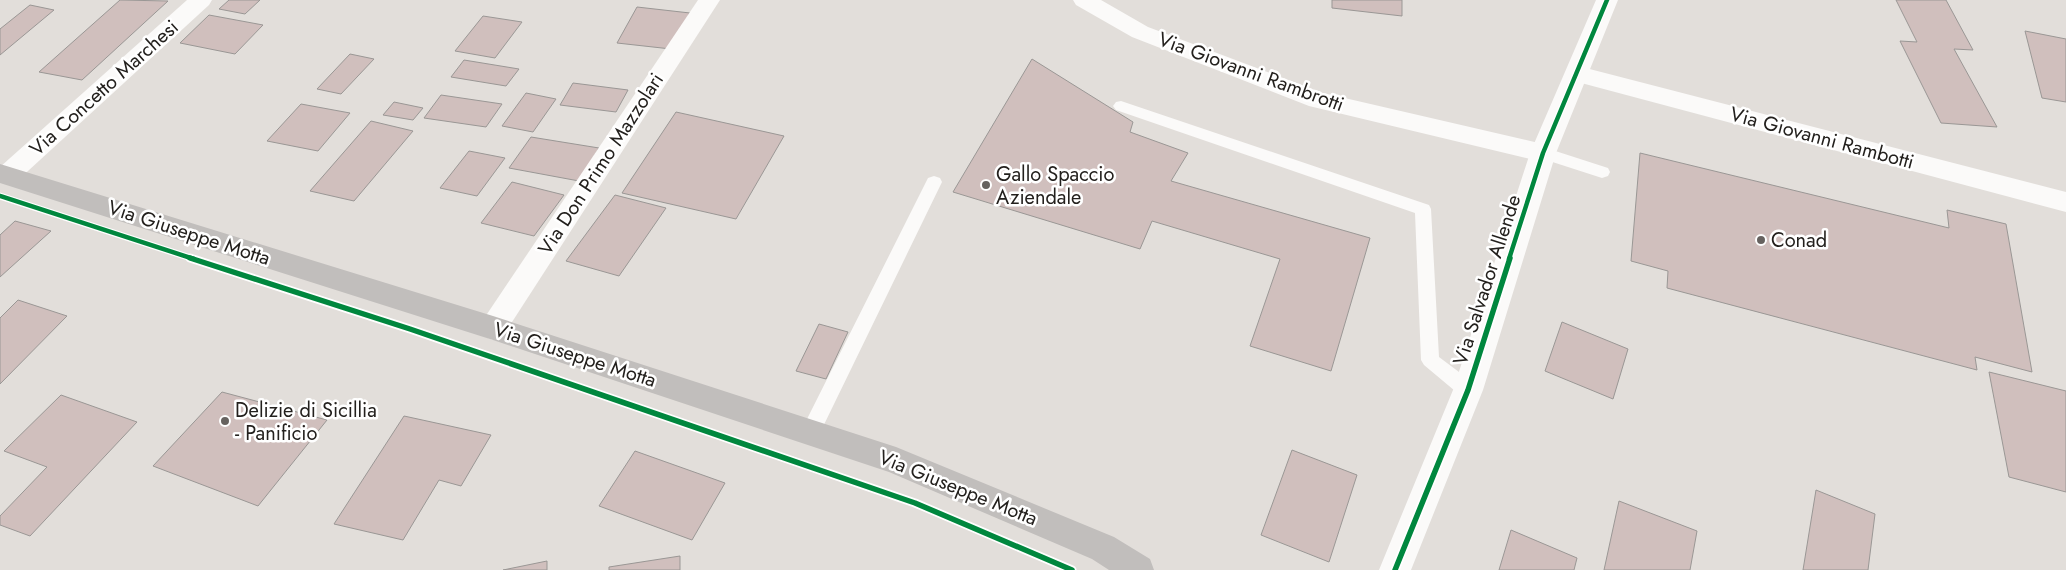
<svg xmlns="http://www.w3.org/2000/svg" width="2066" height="570" font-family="Jost,sans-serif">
<rect width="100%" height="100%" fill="#e2deda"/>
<!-- building -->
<g fill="#d0bfbd" stroke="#9a9795">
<path d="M120 0 168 1 82 80 39 72Z"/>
<path d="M229 0H260L245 14 219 9Z"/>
<path d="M1332 0H1402V16L1332 8Z"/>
<path d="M1896 0H1946L1973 50 1954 49 1997 127 1941 123 1900 41 1917 42Z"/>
<path d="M30 5 54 10 0 55V29Z"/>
<path d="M637 7 690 13 671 49 617 43Z"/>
<path d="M209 15 263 25 235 54 180 43Z"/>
<path d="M483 16 522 22 495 58 455 51Z"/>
<path d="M2025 31 2066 39V102L2042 98Z"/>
<path d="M350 54 374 59 341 94 317 89Z"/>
<path d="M1032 59 1133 122 1130 132 1188 153 1171 181 1370 238 1331 371 1250 346 1280 259 1152 221 1140 249 953 192Z"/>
<path d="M464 60 519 69 506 86 451 77Z"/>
<path d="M573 83 628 90 616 112 560 105Z"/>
<path d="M526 93 556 99 533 132 502 126Z"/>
<path d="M441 95 502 104 486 127 424 118Z"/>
<path d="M394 102 423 108 413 120 383 115Z"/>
<path d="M301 104 350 113 318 151 267 141Z"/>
<path d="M676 112 784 136 736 219 622 193Z"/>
<path d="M371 121 413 131 354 201 310 191Z"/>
<path d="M531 137 599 148 579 181 509 168Z"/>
<path d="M469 151 505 158 477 196 440 188Z"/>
<path d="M1640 153 1949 228 1947 210 2006 224 2032 372 1975 357 1977 370 1667 288 1668 271 1631 261Z"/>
<path d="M512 182 564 195 534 236 481 223Z"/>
<path d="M615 195 666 208 619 276 566 261Z"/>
<path d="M15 221 51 231 0 277V235Z"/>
<path d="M18 300 67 316 0 384V318Z"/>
<path d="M1562 322 1628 349 1613 399 1545 371Z"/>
<path d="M819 324 848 332 826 379 796 371Z"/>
<path d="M1989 372 2066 391V492L2009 477Z"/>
<path d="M222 392 327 420 258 506 153 466Z"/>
<path d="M61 395 137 422 30 536 0 525V516L47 467 4 451Z"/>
<path d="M404 416 491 435 461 486 439 480 403 540 334 524Z"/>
<path d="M1292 450 1357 475 1329 562 1261 535Z"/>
<path d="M635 451 725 483 692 540 599 506Z"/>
<path d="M1816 490 1875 514 1868 570H1803Z"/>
<path d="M1619 501 1697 531 1690 570H1604Z"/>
<path d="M1511 530 1577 558 1574 570H1499Z"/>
<path d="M680 556V570H609V567Z"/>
<path d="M547 561V570H503Z"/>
</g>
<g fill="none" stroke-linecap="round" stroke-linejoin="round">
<!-- service -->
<g fill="#fbfaf9" fill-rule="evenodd">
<path d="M1121 101 1429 205 1431 209 1439 357 1475 384 1477 390 1475 396 1468 398 1461 396 1424 365 1421 360 1415 213 1116 110 1113 106 1116 102Z"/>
<path d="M1543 147 1608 168 1610 172 1608 176 1602 178 1537 157 1535 153 1537 149Z"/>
<path d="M934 176 940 178 942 182 817 439 810 441 803 439 800 433 803 427 926 182 928 178Z"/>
</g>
<!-- minor -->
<g fill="#fbfaf9" fill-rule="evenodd">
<path d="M187 0H212L209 5 16 182 7 184 0 182V167Z"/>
<path d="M698 0H720L503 336 493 340 483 336 479 328 483 320Z"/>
<path d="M1073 0H1101L1148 27 1323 93 1543 144 1552 147 1556 153 1552 159 1543 162 1309 106 1132 37 1076 5Z"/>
<path d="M1578 66 2066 192V212L1570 80 1566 74 1570 68Z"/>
</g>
<!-- tertiary -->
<path fill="#fbfaf9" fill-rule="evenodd" d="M1596 0H1618L1556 153 1483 390 1411 570H1379L1453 390 1530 153Z"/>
<!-- secondary -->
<path fill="#c1bebc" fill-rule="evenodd" d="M0 164 493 316 896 447 1114 537 1150 559 1154 570H1109L1092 559 889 472 493 340 0 183Z"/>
<!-- cycleway-far1 casing -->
<g stroke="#fff" stroke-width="7">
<g id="cycleway-far1">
<path d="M0 196 194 259"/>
<path d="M1509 259 1543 153 1607 0"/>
</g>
</g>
<!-- cycleway casing -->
<g stroke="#fff" stroke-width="9">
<g id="cycleway">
<path d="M190 258 410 329 915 503 1072 570"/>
<path d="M1395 570 1468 390 1510 258"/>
</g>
</g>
<!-- cycleway-far1 -->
<use href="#cycleway-far1" stroke="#00873e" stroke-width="4.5"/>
<!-- cycleway -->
<use href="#cycleway" stroke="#00873e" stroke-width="5.5"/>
</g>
<!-- markers -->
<g fill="#66625f" stroke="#fff" stroke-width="2">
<circle cx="986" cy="185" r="5"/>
<circle cx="1761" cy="240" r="5"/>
<circle cx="225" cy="421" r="5"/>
</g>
<g text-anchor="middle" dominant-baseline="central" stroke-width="5" stroke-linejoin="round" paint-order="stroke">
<!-- street labels -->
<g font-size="20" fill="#23201d" stroke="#fff">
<text transform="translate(1251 72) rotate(20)">Via Giovanni Rambrotti</text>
<text transform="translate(104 88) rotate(-42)">Via Concetto Marchesi</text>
<text transform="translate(1822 138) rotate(15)">Via Giovanni Rambotti</text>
<text transform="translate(601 164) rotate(-57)">Via Don Primo Mazzolari</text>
<text transform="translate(189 233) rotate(18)">Via Giuseppe Motta</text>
<text transform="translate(1487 280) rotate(-72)">Via Salvador Allende</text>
<text transform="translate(575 355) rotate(18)">Via Giuseppe Motta</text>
<text transform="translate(958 488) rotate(22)">Via Giuseppe Motta</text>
</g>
<!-- poi labels -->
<g font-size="20" fill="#23201d" stroke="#fff" text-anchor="start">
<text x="996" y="174">Gallo Spaccio<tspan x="996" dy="23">Aziendale</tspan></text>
<text x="1771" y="240">Conad</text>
<text x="235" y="410">Delizie di Sicillia<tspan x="235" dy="23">- Panificio</tspan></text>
</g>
</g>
</svg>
